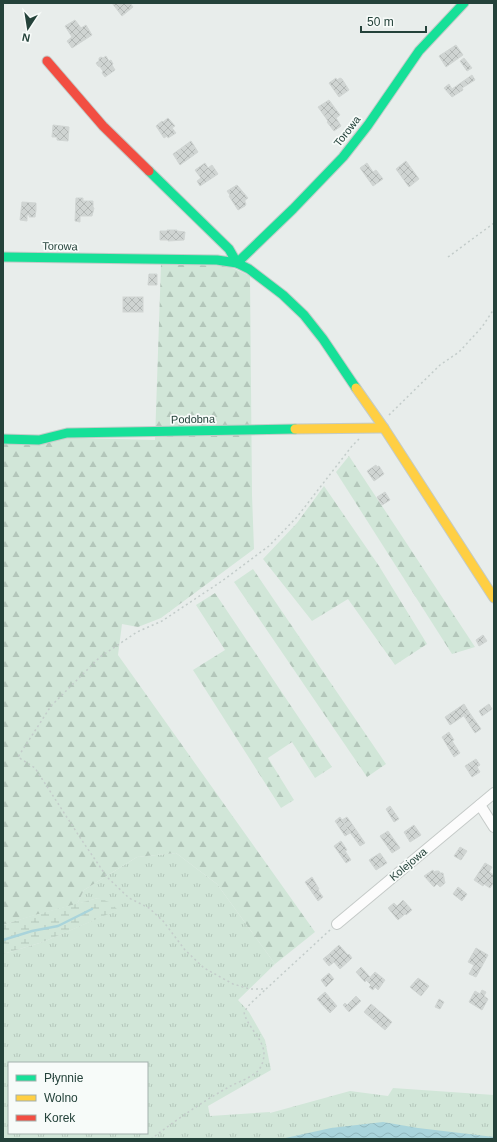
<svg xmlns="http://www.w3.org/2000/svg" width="497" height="1142" font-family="Helvetica,sans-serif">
<defs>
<pattern id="grass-tufts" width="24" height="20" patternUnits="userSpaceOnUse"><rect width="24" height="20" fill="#d1e6d8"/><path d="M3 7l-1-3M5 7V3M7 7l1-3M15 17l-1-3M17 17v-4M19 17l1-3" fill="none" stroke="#b3c6ba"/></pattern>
<pattern id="forest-firs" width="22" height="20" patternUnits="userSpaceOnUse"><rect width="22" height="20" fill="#d1e6d8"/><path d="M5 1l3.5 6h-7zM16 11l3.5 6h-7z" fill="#b3c6ba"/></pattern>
<pattern id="wetland-marsh" width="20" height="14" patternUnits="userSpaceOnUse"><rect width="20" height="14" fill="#d1e6d8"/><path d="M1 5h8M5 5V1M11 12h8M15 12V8" fill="none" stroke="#b3c6ba"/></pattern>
<pattern id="water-waves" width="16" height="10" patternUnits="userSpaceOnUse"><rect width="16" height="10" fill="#a9d4db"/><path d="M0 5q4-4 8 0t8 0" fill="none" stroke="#91b7bd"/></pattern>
<pattern id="building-cross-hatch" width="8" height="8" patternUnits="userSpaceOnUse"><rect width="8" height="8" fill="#cfd4d2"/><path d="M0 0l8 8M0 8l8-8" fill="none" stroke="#b2b7b5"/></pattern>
</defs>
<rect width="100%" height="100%" fill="#e8edeb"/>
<!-- grass -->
<path fill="url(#grass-tufts)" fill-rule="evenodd" d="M176 853 217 884 275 964 238 1000 249 1012 265 1040 271 1070 208 1106 210 1116 270 1112V1113L350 1091 388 1096 393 1088 494 1095V1139H3V954L43 942 117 910 98 898 77 904 84 890 137 857ZM9 1063H147V1133H9Z"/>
<!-- forest -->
<g fill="url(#forest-firs)">
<path d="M161 264 228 266 250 276 252 495 254 549 161 618 138 627 122 624 118 655 315 932 275 964 217 884 176 853 137 857 84 890 77 904 32 916 3 925V436L155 440Z"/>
<path d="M349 456 475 647 452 654 336 472Z"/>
<path d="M324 486 379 566 427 644 395 665 348 599 312 621 263 559 297 523Z"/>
<path d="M253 569 386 764 367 777 234 582Z"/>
<path d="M215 593 332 767 315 778 292 742 268 758 294 800 281 808 193 670 225 650 196 605Z"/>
</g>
<!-- wetland -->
<path fill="url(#wetland-marsh)" d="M98 898 109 902 118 910 43 942 3 954V925L31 916Z"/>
<!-- water -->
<path fill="url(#water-waves)" d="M383 1122 418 1128 494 1137V1139H281L331 1128Z"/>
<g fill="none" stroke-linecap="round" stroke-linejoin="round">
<!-- stream -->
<path stroke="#a9d4db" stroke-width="2.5" d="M3 940 32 931 58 926 92 909"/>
</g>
<!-- building -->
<g fill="url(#building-cross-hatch)" stroke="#d1d6d4">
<path d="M112 3H130L133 7 122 16Z"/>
<path d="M75 20 81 28 86 25 92 35 72 48 67 41 72 37 65 26Z"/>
<path d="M456 45 463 55 446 67 439 56Z"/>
<path d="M106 56 109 61 111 60 113 64 112 65 115 70 105 77 102 73 103 71 100 67 98 66 96 63 99 61V58L101 57 103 58Z"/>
<path d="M464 58 472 68 467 71 460 61Z"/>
<path d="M472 75 475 80 462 88 463 90 452 97 444 88 449 84 452 89Z"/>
<path d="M336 78 337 80 340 78 342 79 349 90 339 97 329 83Z"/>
<path d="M329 100 340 115 336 118 341 126 334 131 327 122 328 121 318 107Z"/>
<path d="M168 118 175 126 172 128 176 133 168 138 167 136 164 138 156 126 162 121 163 122Z"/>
<path d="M53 125 69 127 68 141 57 140V137H52Z"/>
<path d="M191 141 198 152 180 165 173 154Z"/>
<path d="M406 161 419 179 409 187 396 169Z"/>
<path d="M205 163 208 168 212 165 218 174 200 186 197 181 201 178 195 170Z"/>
<path d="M367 163 373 172 376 170 383 179 373 186 360 168Z"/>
<path d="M237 185 248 198 245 200V202L246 204 245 206 238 210 229 196 230 195 227 191Z"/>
<path d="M76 198H83V201H93V207L94 208 92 216H80V222L75 221Z"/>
<path d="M22 202 36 203V210L35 217H29L30 215H27V221L20 220Z"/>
<path d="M167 230H177V231L185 232 184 240 168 241V240H160V231H167Z"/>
<path d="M149 274H157V285H148Z"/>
<rect x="123" y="297" width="20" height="15"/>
<path d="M376 465 377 467 379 466 384 474 374 481 367 471Z"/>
<path d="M385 492 390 500 382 505 377 497Z"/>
<path d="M483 635 487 641 479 646 476 640Z"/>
<path d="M464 704 469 712 450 725 445 717Z"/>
<path d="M489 704 492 709 482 716 479 711Z"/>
<path d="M469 712 481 729 475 733 464 716Z"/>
<path d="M449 732 454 740 452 741 460 753 454 757 442 737Z"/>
<path d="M476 759 480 765 477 767 480 772 472 777 465 766Z"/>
<path d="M390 806 399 819 394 822 386 809Z"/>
<path d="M340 817 350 833 345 836 335 821Z"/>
<path d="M347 817 354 827 349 831 342 820Z"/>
<path d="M414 825 421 835 410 842 404 832Z"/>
<path d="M354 827 365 843 360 846 349 831Z"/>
<path d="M388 831 400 848 392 853 380 836Z"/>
<path d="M341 841 347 850 345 851 351 860 346 863 334 846Z"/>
<path d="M460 847 467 851 461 860 454 856Z"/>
<path d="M380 853 387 863 376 870 369 860Z"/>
<path d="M485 863 492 867 489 872 494 875V882L490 888 484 884 483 886 474 880Z"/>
<path d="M433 870 434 872 436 871H439L440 873H443L445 883 440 887 437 884 434 887 424 876Z"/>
<path d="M312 877 319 889 318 890 323 897 318 901 305 882Z"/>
<path d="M458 887 467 894 462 901 453 894Z"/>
<path d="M403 900 412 910 406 915 405 914 398 920 388 908 394 903 397 906Z"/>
<path d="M339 945 348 955 349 954 352 958 340 969 328 955Z"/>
<path d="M476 948 488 955 476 977 469 974 474 965 468 962Z"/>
<path d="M328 955 334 962 329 966 323 959Z"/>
<path d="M361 967 370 977 365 982 356 972Z"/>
<path d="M375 972 385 980 378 990 375 987 373 990 369 987 371 985 367 981Z"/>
<path d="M329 973 334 979 326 987 321 980Z"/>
<path d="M418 978 429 986 421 996 410 987Z"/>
<path d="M482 990 486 992 484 996 488 999 482 1010 469 1002 475 991 480 994Z"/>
<path d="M325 992 337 1006 330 1013 317 999Z"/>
<path d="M356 996 361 1001 349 1012 343 1005 345 1003 347 1005Z"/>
<path d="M439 999 444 1002 440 1009 435 1007Z"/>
<path d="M371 1004 392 1022 385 1030 364 1012Z"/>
</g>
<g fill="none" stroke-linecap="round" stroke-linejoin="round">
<!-- street casing -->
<g stroke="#c5cac8" stroke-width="12">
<g id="street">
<path d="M480 805 494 827"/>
<path d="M337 924 494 793"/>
</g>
</g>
<!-- fast casing -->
<g stroke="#c3cbc8" stroke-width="11">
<g id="fast">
<path d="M149 171 229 249 237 263"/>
<path d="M3 257 217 260 237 263 249 269 283 295 304 315 323 339 356 388"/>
<path d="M237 263 293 209 343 157 368 125 419 51 464 3"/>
<path d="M3 439 39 440 67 433 295 429"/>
</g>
</g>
<!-- slow casing -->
<g stroke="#c3cbc8" stroke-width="11">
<g id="slow">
<path d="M356 388 384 428 494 598"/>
<path d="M295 429 384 428"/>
</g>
</g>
<!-- jam casing -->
<g stroke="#c3cbc8" stroke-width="11">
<path id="jam" d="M47 61 103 126 149 171"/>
</g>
<!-- path -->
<g stroke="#c3ccca" stroke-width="1.5" stroke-dasharray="2 3" stroke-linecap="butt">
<path d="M448 257 494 223"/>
<path d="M389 415 440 365 459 352 482 327 494 309"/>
<path d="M330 930 266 989H250L233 984 204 968 185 950 163 921 149 908 129 898 107 877 81 839 35 768 18 757 51 706 100 657 137 632 162 621 222 581 269 546 297 517 352 446 359 439"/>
<path d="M151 1139C175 1121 200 1103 227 1088 235 1083 246 1080 254 1074 261 1070 264 1061 264 1053 263 1038 247 1027 244 1012L250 1004 266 989"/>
</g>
<!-- street -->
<use href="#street" stroke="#fcfcfc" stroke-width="10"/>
<!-- fast -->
<use href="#fast" stroke="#16e098" stroke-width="9"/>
<!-- slow -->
<use href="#slow" stroke="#ffcf43" stroke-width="9"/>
<!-- jam -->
<use href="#jam" stroke="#f24e42" stroke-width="9"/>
</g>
<g text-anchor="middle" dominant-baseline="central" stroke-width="3.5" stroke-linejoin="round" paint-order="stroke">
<!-- street labels -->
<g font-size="11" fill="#24423a" stroke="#f7fbf9">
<text transform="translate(347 131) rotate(-52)">Torowa</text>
<text transform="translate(60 246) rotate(1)">Torowa</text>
<text transform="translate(193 419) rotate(-1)">Podobna</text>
<text transform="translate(408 864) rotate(-40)">Kolejowa</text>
</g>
</g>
<!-- border -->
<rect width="497" height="1142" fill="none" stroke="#24423a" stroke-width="8"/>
<!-- legend -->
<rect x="8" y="1062" width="140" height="72" fill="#f7fbf9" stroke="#a3b1ad"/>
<rect x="16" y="1075" width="20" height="6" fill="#16e098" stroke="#a3b1ad"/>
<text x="44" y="1082" font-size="12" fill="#24423a">Płynnie</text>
<rect x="16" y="1095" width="20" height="6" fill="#ffcf43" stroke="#a3b1ad"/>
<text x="44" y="1102" font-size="12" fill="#24423a">Wolno</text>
<rect x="16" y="1115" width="20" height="6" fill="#f24e42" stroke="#a3b1ad"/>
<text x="44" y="1122" font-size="12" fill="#24423a">Korek</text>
<!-- north arrow -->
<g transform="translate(28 28) rotate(192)" stroke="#f7fbf9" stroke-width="3" paint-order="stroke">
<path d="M0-3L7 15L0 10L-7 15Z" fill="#24423a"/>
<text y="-6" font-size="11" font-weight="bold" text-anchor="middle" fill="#24423a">N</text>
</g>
<!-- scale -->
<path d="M361 26v6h65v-6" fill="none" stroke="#24423a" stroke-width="2"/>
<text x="367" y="26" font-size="12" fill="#24423a" stroke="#f7fbf9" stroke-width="3" paint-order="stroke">50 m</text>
</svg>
